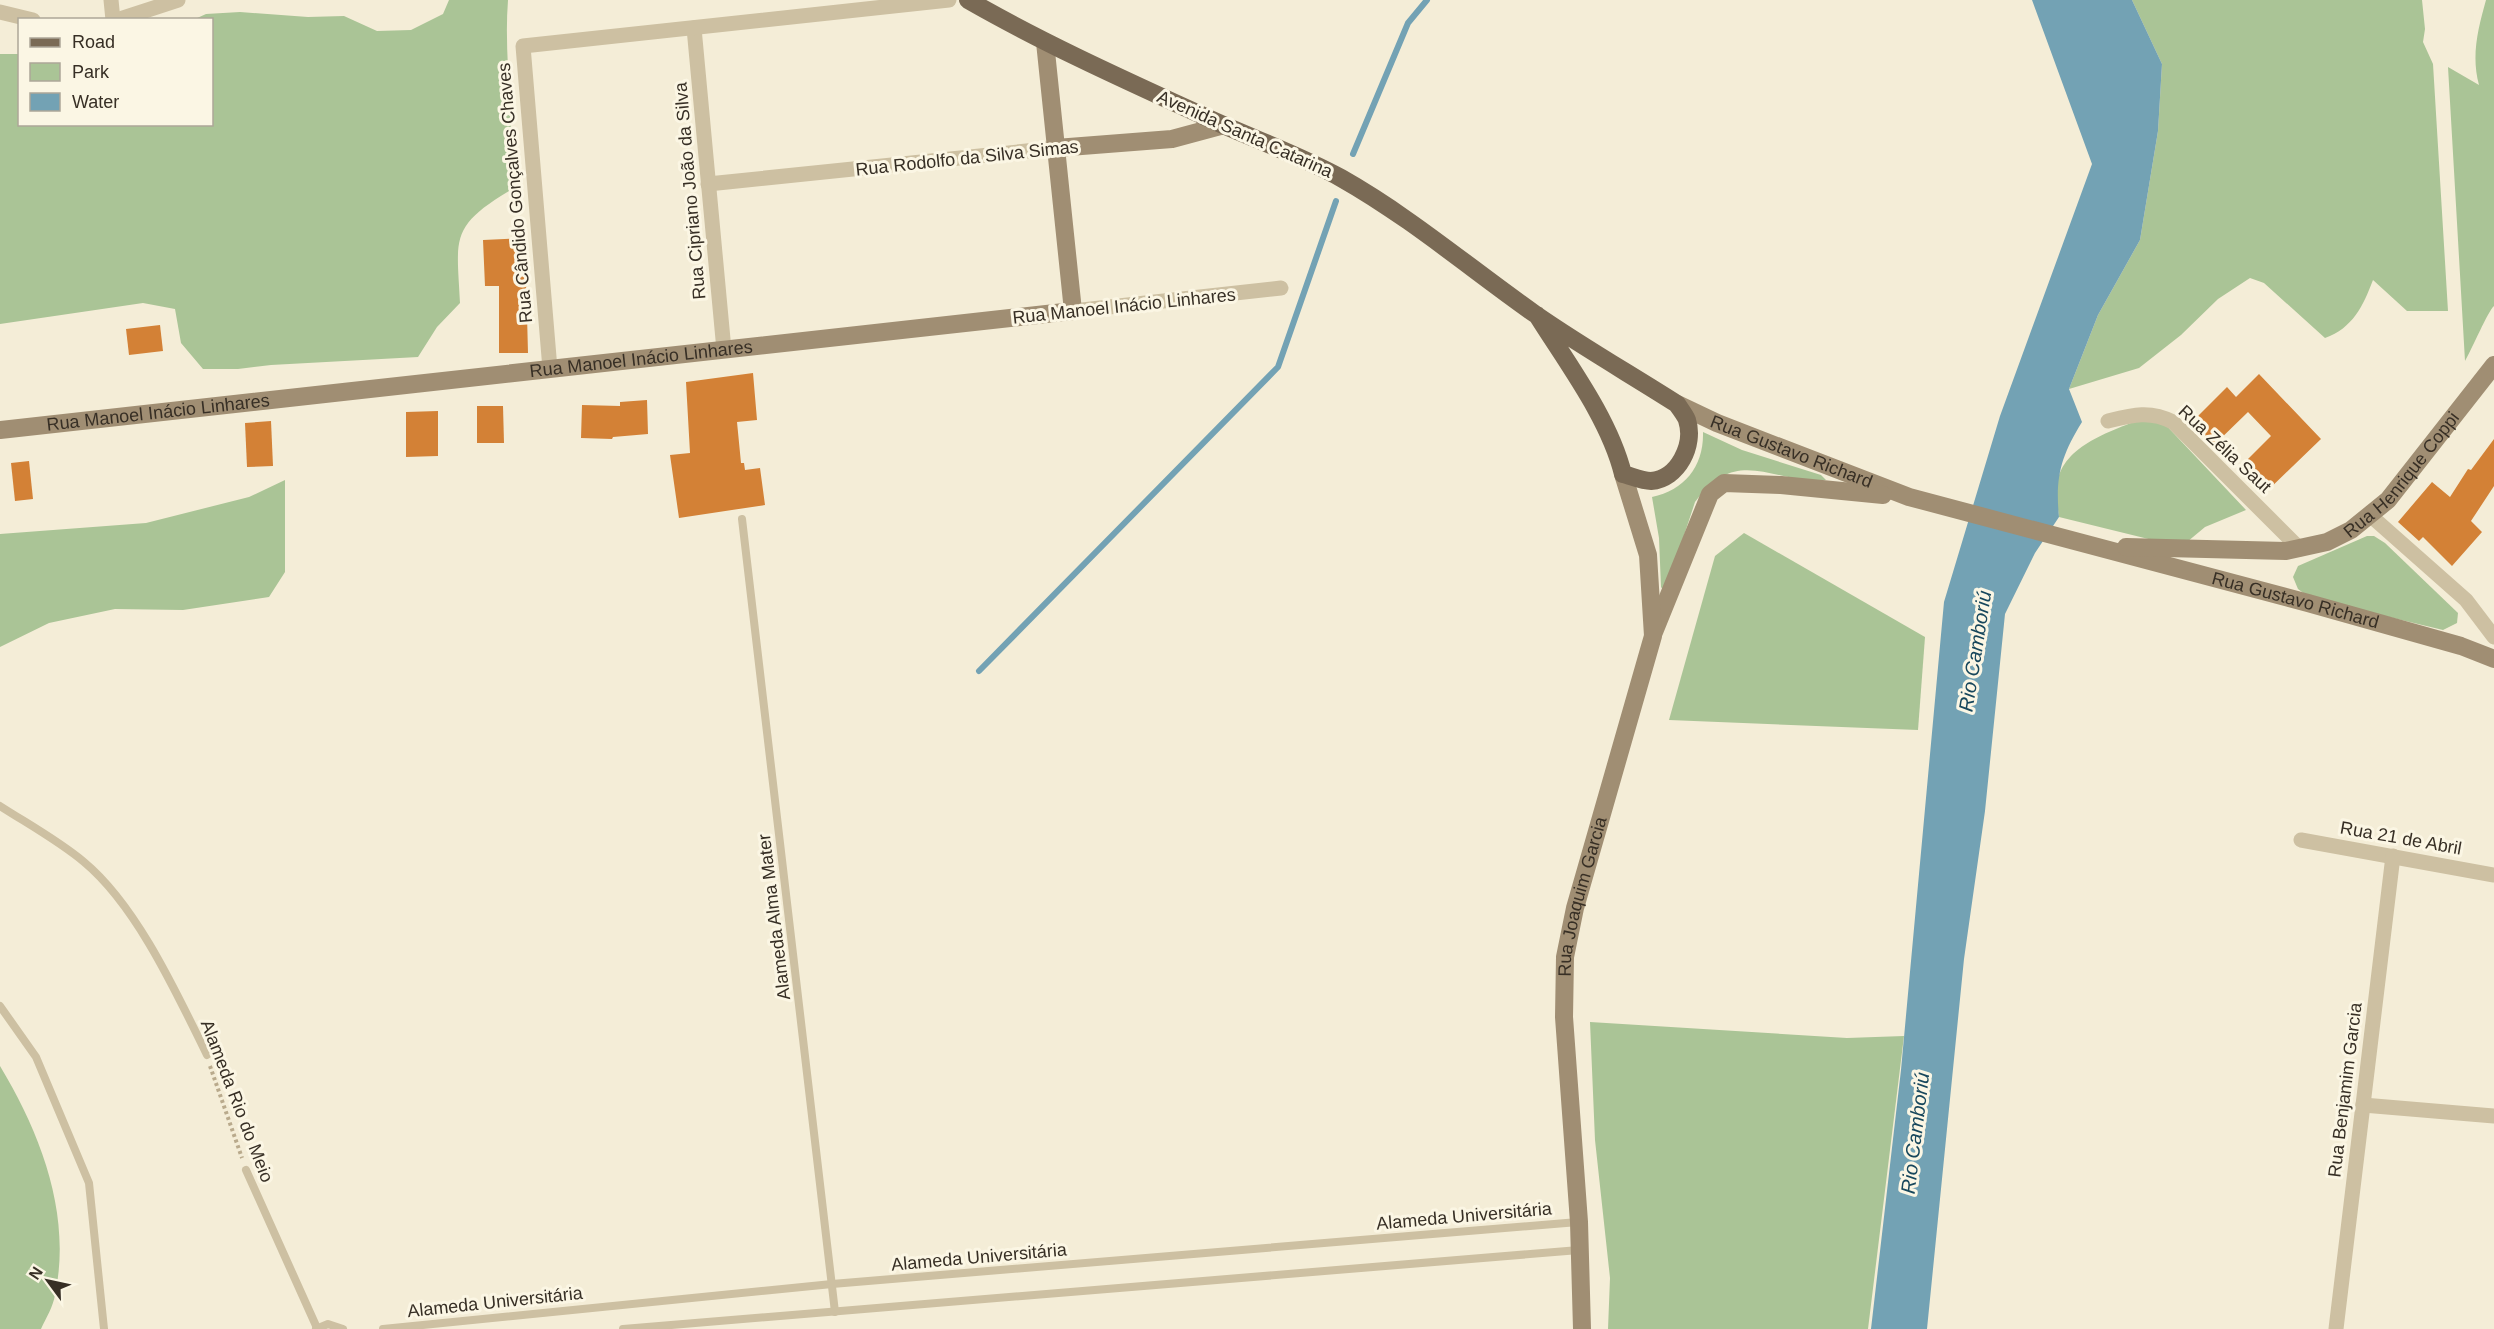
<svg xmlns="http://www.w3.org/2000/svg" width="2494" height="1329" font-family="Helvetica,sans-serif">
<rect width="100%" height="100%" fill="#f4edd7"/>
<!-- green -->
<g fill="#aac496">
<path d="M449 0H508C503 64 517 128 509 191 449 227 457 239 460 303L437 327 418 357 271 365 238 369H203L181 343 175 309 143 303 0 324V54H19L20 124H212V20L195 19 206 14 240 12 308 17 344 16 377 31 411 30 443 14Z"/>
<path d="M2132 0H2422L2425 29 2423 42 2433 64 2448 311H2407L2373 280C2363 306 2353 328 2325 338L2264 283 2250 278 2218 299 2181 335 2139 368 2069 389 2098 315 2140 240 2158 131 2162 64Z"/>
<path d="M2486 0H2494V306C2488 311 2472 349 2465 361L2448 67 2479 85C2471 56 2478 29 2486 0Z"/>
<path d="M2146 417 2163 422 2246 510 2205 527 2181 547 2059 517C2058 507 2055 495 2057 484 2063 444 2113 431 2146 417Z"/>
<path d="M1703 432 1742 450 1821 475 1826 480C1773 485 1738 443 1695 502L1665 593 1661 587 1659 538 1652 497C1685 490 1704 466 1703 432Z"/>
<path d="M285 480V572L269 597 183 610 115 609 49 623 0 647V534L146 523 249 497Z"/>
<path d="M1744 533 1925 637 1918 730 1669 720 1715 556Z"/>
<path d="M2367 536H2374L2385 543 2458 613 2457 623 2443 630 2310 598 2298 589 2293 577 2298 566Z"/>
<path d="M1590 1022 1847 1038 1904 1036 1868 1329H1608L1610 1278 1595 1140Z"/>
<path d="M0 1066C41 1134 72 1215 55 1295 53 1307 46 1318 41 1329H0Z"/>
</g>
<!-- water -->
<path fill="#73a2b4" d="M2032 0H2132L2162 64 2158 131 2140 240 2098 315 2069 389 2082 422C2061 456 2055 477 2059 517L2035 553 2005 614 1985 811 1964 959 1927 1329H1871L1901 1070 1944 602 2000 416 2092 164Z"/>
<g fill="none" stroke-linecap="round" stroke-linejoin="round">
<!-- stream -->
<g stroke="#73a2b4" stroke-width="6">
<path d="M1353 154 1408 23 1427 0"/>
<path d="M979 671 1278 367 1336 201"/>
</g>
</g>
<!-- building -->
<g fill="#d38136">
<path d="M525 238 528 353H499V286H485L483 240Z"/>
<path d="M160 325 163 351 129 355 126 329Z"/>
<path d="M753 373 757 420 737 422 741 463H744L745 470 760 468 765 505 679 518 670 455 690 453 686 382Z"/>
<path d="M2259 374 2321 439 2263 495 2238 469 2271 436 2248 412 2213 446 2191 423 2227 387 2236 397Z"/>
<path d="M647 400 648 434 613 437 612 439 581 438 582 405 620 406V402Z"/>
<path d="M477 406H503L504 443H477Z"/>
<path d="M438 411V456L406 457V412Z"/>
<path d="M271 421 273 466 247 467 245 423Z"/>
<path d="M2494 439V486L2471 521 2482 532 2452 566 2423 537 2419 541 2398 522 2432 482 2450 497 2468 469 2471 470Z"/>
<path d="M29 461 33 499 15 501 11 463Z"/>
</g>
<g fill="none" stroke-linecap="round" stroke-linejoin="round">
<!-- path -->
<path stroke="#b9aa8c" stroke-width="4" stroke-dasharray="3 3" stroke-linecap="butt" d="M210 1066 242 1158"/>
<!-- lane -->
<g stroke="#cdc0a2" stroke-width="8">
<path d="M742 519 835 1312"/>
<path d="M0 806C28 824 59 841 84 862 137 906 177 994 207 1055"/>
<path d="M0 1006 36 1057 89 1183 104 1329"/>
<path d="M246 1170 317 1328"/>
<path d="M316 1329 328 1324 343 1329"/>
<path d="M383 1329 832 1284 1578 1222"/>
<path d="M623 1329 1579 1250"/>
</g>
<!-- street -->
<g stroke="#cdc0a2" stroke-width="15">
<path d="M111 0 113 20"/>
<path d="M0 12 33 20"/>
<path d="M117 20 178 0"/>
<path d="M694 28 724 350"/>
<path d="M708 184 1056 148"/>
<path d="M1073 311 1281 288"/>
<path d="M550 369 523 46 949 0"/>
<path d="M2108 421C2132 415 2150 410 2173 422L2300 549"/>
<path d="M2371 516 2466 600 2494 637"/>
<path d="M2301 840 2494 875"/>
<path d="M2363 1105 2494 1116"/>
<path d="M2336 1329 2393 856"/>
</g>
<!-- secondary -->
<g stroke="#a08e73" stroke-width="18">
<path d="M1056 148 1172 139 1224 125"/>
<path id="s1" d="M1677 404 1717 423 1909 497 2308 603 2461 646 2494 659"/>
<path id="s2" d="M0 430 1073 311 1045 42"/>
<path id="s3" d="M2126 547 2286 551 2327 542 2351 530 2388 500 2494 365"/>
<path d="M1654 632 1710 494 1724 483 1781 485 1883 495"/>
<path id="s4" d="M1582 1329 1579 1222 1564 1017 1565 957 1575 908 1653 636 1648 555 1623 474"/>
</g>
<!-- primary -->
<path stroke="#7a6a55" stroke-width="18" d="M968 0C1050 47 1136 85 1221 124 1262 142 1303 157 1341 178 1410 217 1471 269 1535 314 1581 346 1630 374 1677 404 1680 409 1685 415 1687 420 1695 445 1678 479 1651 481 1642 481 1631 476 1623 474 1609 418 1567 363 1537 315"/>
</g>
<g text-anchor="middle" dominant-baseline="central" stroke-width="6" stroke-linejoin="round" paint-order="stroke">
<!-- street labels -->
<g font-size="18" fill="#372f25" stroke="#fbf6e4">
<text transform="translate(1245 134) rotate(24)">Avenida Santa Catarina</text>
<text transform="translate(967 158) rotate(-6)">Rua Rodolfo da Silva Simas</text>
<text transform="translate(690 191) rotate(-95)">Rua Cipriano João da Silva</text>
<text transform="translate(515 193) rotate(-95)">Rua Cândido Gonçalves Chaves</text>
<text transform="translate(1124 306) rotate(-6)">Rua Manoel Inácio Linhares</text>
<text stroke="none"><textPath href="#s2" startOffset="645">Rua Manoel Inácio Linhares</textPath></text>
<text stroke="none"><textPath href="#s2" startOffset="159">Rua Manoel Inácio Linhares</textPath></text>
<text transform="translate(2225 449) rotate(43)">Rua Zélia Saut</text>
<text stroke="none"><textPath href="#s1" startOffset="124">Rua Gustavo Richard</textPath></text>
<text stroke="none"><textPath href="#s3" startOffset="304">Rua Henrique Coppi</textPath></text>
<text stroke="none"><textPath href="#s1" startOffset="650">Rua Gustavo Richard</textPath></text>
<text transform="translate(2401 838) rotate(10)">Rua 21 de Abril</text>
<text stroke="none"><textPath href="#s4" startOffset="435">Rua Joaquim Garcia</textPath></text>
<text transform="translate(774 917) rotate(-97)">Alameda Alma Mater</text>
<text transform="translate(2345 1090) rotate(-83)">Rua Benjamim Garcia</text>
<text transform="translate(237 1101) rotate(69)">Alameda Rio do Meio</text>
<text transform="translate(1464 1216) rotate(-5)">Alameda Universitária</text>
<text transform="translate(979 1257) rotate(-5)">Alameda Universitária</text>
<text transform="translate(495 1302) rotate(-6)">Alameda Universitária</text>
</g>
<!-- water labels -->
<g font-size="20" font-style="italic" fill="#17475c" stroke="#fbf6e4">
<text transform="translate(1975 651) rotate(-81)">Rio Camboriú</text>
<text transform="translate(1915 1133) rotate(-83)">Rio Camboriú</text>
</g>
</g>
<!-- legend -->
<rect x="18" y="18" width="195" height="108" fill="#fbf6e4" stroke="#ada698" stroke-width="1.5"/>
<rect x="30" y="38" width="30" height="9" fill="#7a6a55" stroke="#ada698" stroke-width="1.5"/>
<text x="72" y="48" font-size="18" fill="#372f25">Road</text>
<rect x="30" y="63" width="30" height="18" fill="#aac496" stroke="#ada698" stroke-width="1.5"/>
<text x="72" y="78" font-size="18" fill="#372f25">Park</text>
<rect x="30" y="93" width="30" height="18" fill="#73a2b4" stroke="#ada698" stroke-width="1.5"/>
<text x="72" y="108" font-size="18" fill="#372f25">Water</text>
<!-- north arrow -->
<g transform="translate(48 1281) rotate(303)" stroke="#fbf6e4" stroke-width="4.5" paint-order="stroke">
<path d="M0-4.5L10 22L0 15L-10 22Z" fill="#372f25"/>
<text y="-9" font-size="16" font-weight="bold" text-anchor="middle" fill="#372f25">N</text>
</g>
</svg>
